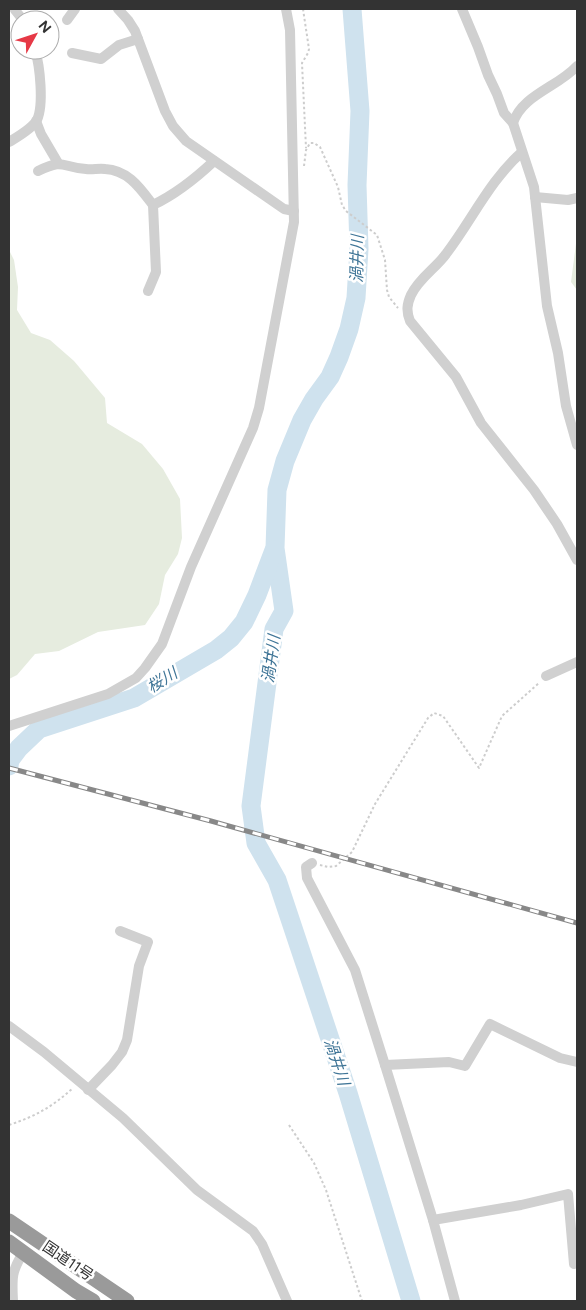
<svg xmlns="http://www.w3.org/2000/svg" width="586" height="1310" font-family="Figtree,'Noto Sans JP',sans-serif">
<rect width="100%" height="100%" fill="#fff"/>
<!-- green -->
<g fill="#e6ecdf">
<path d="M577 236V290L571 282Z"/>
<path d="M9 250 14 260 18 287 17 310 31 333 50 340 74 361 105 398 107 423 142 444 163 469 180 499 182 538 178 554 165 575 159 604 145 625 98 632 59 651 35 654 17 675 9 679Z"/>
</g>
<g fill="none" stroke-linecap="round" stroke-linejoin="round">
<!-- river -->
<g stroke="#cfe2ee" stroke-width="19">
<path d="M352 9 360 111 357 185 359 249 356 298 349 329 339 357 330 377 314 399 302 420 285 461 277 490 275 548 284 611 274 629 251 806 256 843 277 880 348 1093 411 1301"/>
<path d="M9 766 10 760 19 748 39 729 134 698 216 650 231 638 244 622 257 595 274 550"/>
</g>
<!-- path -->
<g stroke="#cdcdcd" stroke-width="2" stroke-dasharray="2.5 2.5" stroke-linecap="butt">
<path d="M303 9 309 49 308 53 302 63 306 148"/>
<path d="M304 166 306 150 310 143H314L320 147 338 187 342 205 346 211 377 235 385 260 387 290 389 297 398 308"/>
<path d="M320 865 328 867 336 866 352 852 375 804 428 718 434 713 443 716 479 768 502 716 539 683"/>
<path d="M9 1125C36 1116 52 1107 73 1088"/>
<path d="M289 1125 314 1163 326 1190 362 1301"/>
</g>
<!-- minor -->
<g stroke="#d0d0d0" stroke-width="10">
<path d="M118 9 128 20 135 31 165 111 173 126 186 141 284 209 294 211"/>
<path d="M462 9 478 47 488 75 497 94 504 113 513 123 534 187 547 306 558 353 566 406 577 445"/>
<path d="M15 10 23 20"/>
<path d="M67 20 75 9"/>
<path d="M72 53 101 59 119 45 138 39"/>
<path d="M36 121 41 134 58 163"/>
<path d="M513 123C522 95 558 87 577 66"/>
<path d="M9 142C17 137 32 129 37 120 44 105 40 66 35 50"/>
<path d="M522 152C490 180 472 220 446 254 436 268 419 278 411 295 407 304 406 311 410 321L456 377 481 423 534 490 557 524 577 560"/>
<path d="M38 171C65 158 60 167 86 169 92 170 99 168 105 169 128 170 140 188 153 205"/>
<path d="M535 197 568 200 577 198"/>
<path d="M148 291 156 272 153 205C176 194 196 178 214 161"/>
<path d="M546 676 577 662"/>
<path d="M9 726 108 694 136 678 145 668 162 644 191 567 253 428 259 408 294 222 290 30 286 9"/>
<path d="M312 863 306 867 307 878 355 970 385 1065"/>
<path d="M9 1026 44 1052 123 1118 197 1190 253 1231 262 1244 287 1301"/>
<path d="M88 1090 112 1065 122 1052 127 1040 139 966 148 942 120 931"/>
<path d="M433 1220 385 1065 449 1062 465 1066 490 1024 560 1058 577 1062"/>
<path d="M13 1301C12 1279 11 1272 23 1253"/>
<path d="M455 1301 433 1220 521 1205 568 1194 574 1264"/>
</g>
<!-- highway -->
<g stroke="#9a9a9a" stroke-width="15">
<path d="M9 1221 127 1301"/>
<path d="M9 1242 76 1291 93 1301"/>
</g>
<!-- rail casing -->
<g stroke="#888" stroke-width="5">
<path id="rail" d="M9 768 211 821 577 923"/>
</g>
<!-- rail -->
<use href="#rail" stroke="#fff" stroke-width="3" stroke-dasharray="9" stroke-linecap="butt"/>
</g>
<g text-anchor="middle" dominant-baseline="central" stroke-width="5" stroke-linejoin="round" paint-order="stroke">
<!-- street labels -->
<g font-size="15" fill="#333" stroke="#fff">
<text transform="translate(68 1261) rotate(34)">国道11号</text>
</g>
<!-- water labels -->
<g font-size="16" font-style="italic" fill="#3f7597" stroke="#fff">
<text transform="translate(357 259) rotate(-89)">渦井川</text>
<text transform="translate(271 659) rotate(-82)">渦井川</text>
<text transform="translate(162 680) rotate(-32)">桜川</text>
<text transform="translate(337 1062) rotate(72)">渦井川</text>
</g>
</g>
<!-- border -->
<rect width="586" height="1310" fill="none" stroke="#333333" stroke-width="20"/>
<!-- north arrow -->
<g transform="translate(35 35) rotate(50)"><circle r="24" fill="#ffffff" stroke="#adadad"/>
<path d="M0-4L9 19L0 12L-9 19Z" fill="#e63946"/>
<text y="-8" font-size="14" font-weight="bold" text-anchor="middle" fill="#333333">N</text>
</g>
</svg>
